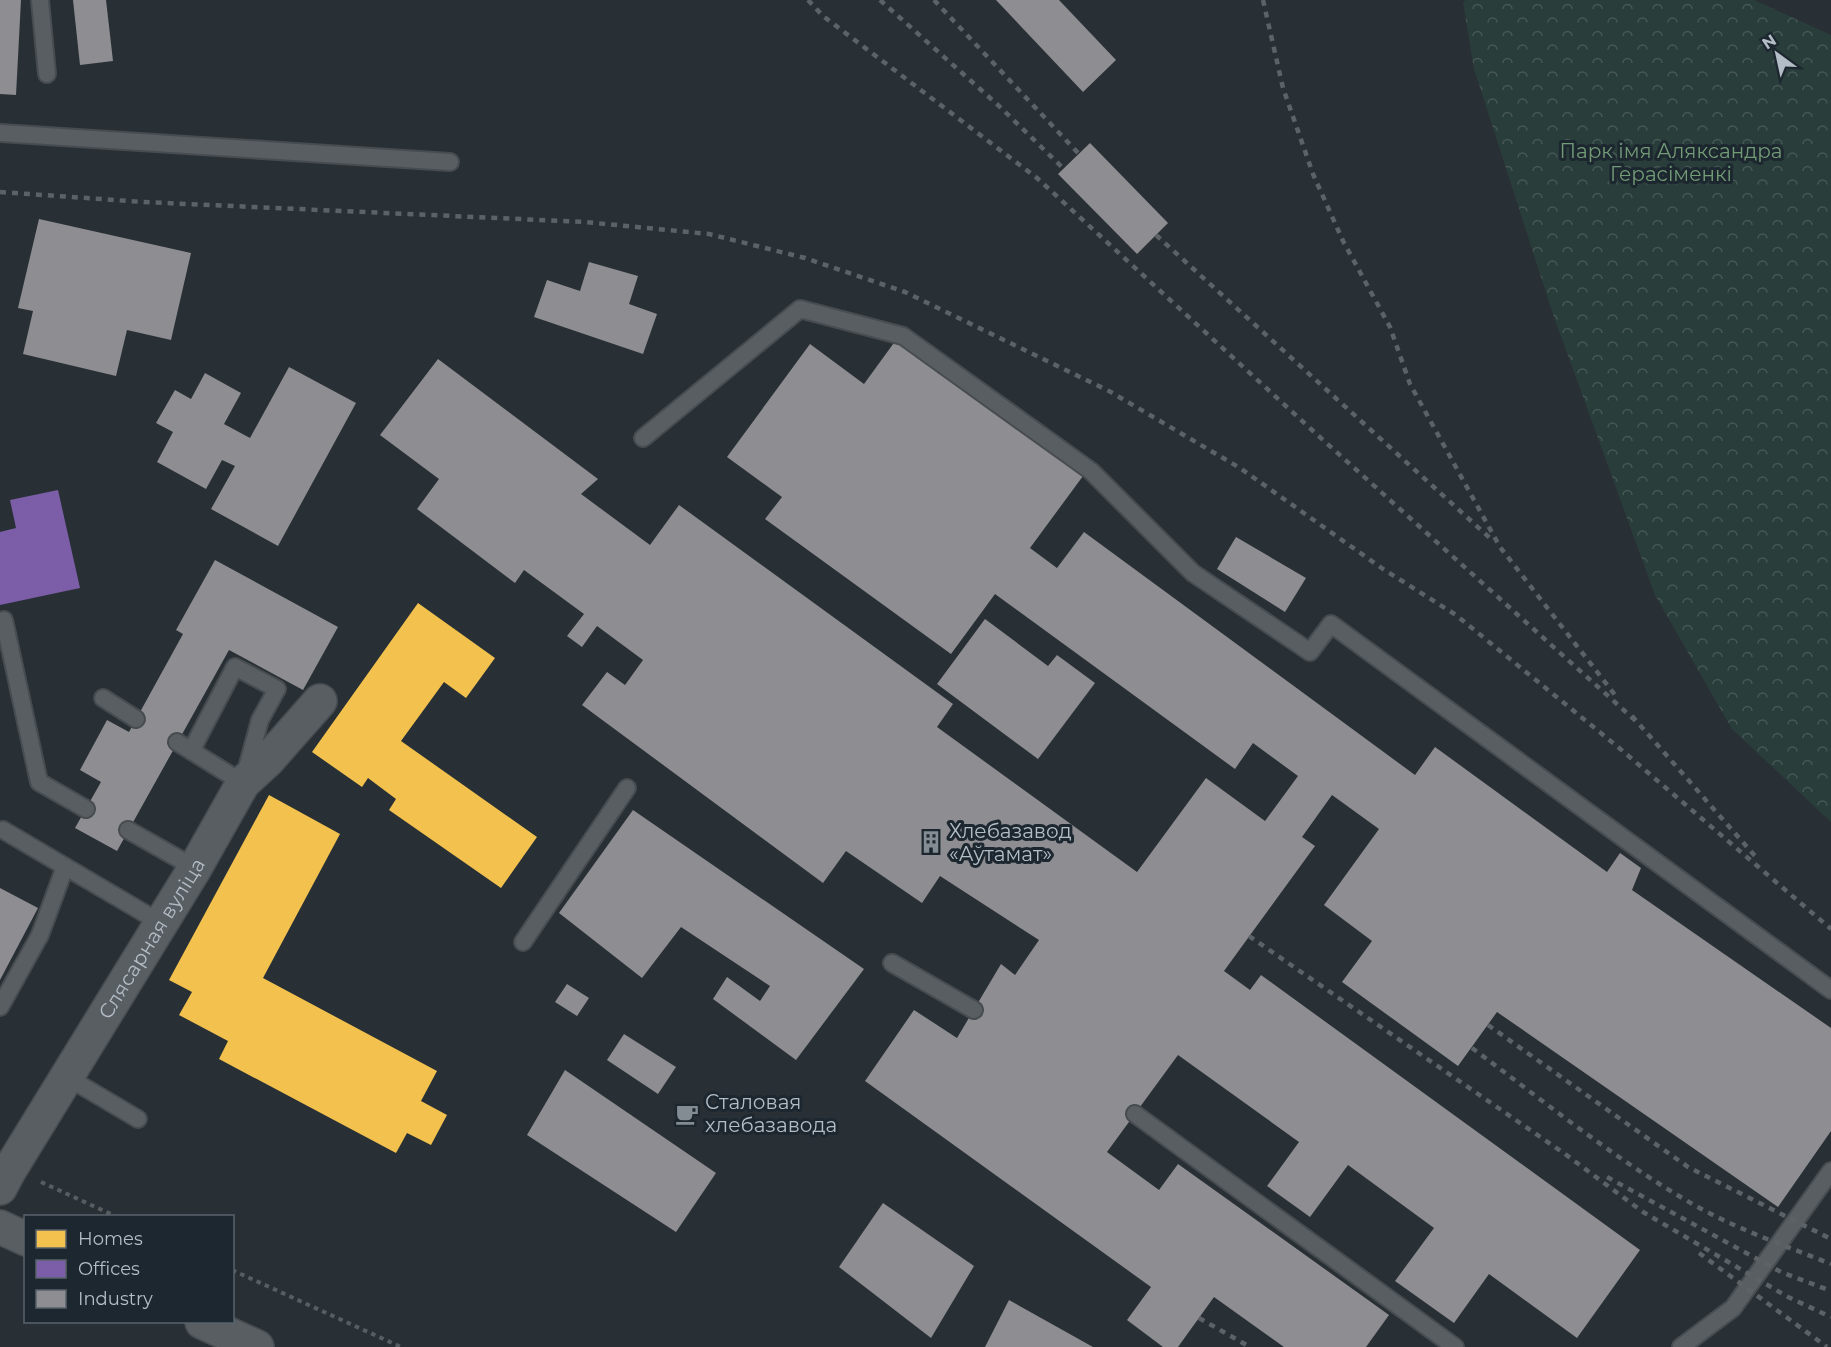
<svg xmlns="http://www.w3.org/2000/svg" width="1831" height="1347" font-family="Montserrat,sans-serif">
<defs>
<pattern id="forest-crowns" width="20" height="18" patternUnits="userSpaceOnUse" patternTransform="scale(1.5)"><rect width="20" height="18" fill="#293d3b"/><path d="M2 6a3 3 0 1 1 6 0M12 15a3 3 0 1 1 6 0" fill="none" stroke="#465756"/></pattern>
</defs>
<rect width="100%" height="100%" fill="#293035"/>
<!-- forest -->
<path fill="url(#forest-crowns)" d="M1466 0H1754L1831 35V822L1732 729 1655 595 1553 314 1474 69 1463 2Z"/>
<!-- homes -->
<g fill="#f2c14e">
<path d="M418 603 495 658 466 698 444 682 401 741 537 837 501 888 389 810 396 799 368 778 362 787 312 752Z"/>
<path d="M269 795 340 834 263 978 437 1071 421 1101 447 1115 431 1145 407 1133 396 1153 219 1059 228 1041 179 1015 192 992 169 980Z"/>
</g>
<!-- offices -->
<path fill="#7b5ea7" d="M58 490 80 588 0 605V532L16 528 10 500Z"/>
<!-- industry -->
<g fill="#8d8d92">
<path d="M0 0H21L16 95 0 94Z"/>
<path d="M73 0H106L113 61 80 65Z"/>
<path d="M996 0H1059L1116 60 1083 92Z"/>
<path d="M1090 143 1168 223 1137 254 1058 174Z"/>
<path d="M39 219 191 253 171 340 127 330 116 376 23 354 33 311 18 308Z"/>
<path d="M589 262 638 276 629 304 657 314 643 354 534 317 547 280 580 291Z"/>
<path d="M896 340 1083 476 1030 548 1057 568 1084 532 1415 775 1435 747 1607 872 1620 853 1641 868 1632 890 1831 1028V1131L1778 1207 1497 1012 1458 1066 1342 982 1372 941 1324 905 1379 829 1332 795 1302 837 1315 846 1224 971 1250 990 1261 975 1640 1250 1577 1338 1489 1274 1454 1323 1395 1281 1434 1228 1348 1165 1310 1217 1267 1186 1299 1142 1178 1055 1107 1152 1159 1190 1178 1164 1389 1315 1366 1347H1284L1214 1297 1178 1347H1163L1127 1320 1151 1287 865 1081 914 1010 957 1038 1001 964 1015 975 1039 940 940 876 922 903 846 851 823 883 582 705 607 672 625 685 643 660 597 626 582 647 567 636 584 614 524 570 515 583 417 509 439 479 380 435 438 359 598 479 581 494 650 545 679 505 953 704 937 727 1137 872 1206 778 1265 821 1298 776 1253 743 1235 769 995 594 951 654 765 519 782 497 727 457 810 344 864 384Z"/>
<path d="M289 367 356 403 278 546 211 509 235 466 222 460 206 489 157 462 173 432 156 423 175 390 191 399 205 373 241 393 224 424 250 438Z"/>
<path d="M1236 537 1306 578 1285 612 1217 569Z"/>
<path d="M215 560 338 627 303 690 229 650 117 851 75 828 101 782 80 770 107 720 129 732 183 634 176 630Z"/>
<path d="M985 619 1048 666 1057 655 1095 683 1038 759 937 684Z"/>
<path d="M633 810 864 969 796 1060 713 999 727 977 760 1001 770 986 681 927 642 978 559 913Z"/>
<path d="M0 888 38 908 0 980Z"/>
<path d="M567 984 589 998 577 1016 555 1002Z"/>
<path d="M624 1034 676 1067 658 1094 607 1060Z"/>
<path d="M565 1070 716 1173 676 1232 527 1135Z"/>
<path d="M883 1203 974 1266 931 1338 839 1267Z"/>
<path d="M1009 1300 1093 1347H985Z"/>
</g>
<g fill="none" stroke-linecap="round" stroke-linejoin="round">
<!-- lane casing -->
<g stroke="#474c50" stroke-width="20">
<g id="lane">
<path d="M40 0 47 74"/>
<path d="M0 133 450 162"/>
<path d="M643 438 800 309 903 336 1091 471 1193 573 1310 652 1331 624 1831 990"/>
<path d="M4 620 39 782 86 809"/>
<path d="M103 698 136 719"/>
<path d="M177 742 243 783 260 720 277 689 235 667 191 751"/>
<path d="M3 830 161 923"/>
<path d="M128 830 195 868"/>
<path d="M523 942 627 788"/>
<path d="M892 963 974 1010"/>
<path d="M0 1007 40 935 65 867"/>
<path d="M67 1077 138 1119"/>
<path d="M1135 1114 1455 1347"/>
<path d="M1681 1347 1733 1308 1831 1171"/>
</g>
</g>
<!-- street casing -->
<g stroke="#474c50" stroke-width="36">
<g id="street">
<path id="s1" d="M0 1188 9 1171 195 868 243 783 268 760 320 701"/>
<path d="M0 1227 26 1239"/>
<path d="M202 1322 257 1347"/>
</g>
</g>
<!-- path -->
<g stroke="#575d61" stroke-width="4" stroke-dasharray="4.5 4.5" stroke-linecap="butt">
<path d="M41 1182 115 1216"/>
<path d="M232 1270 401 1347"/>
</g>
<!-- lane -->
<use href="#lane" stroke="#595e63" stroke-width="16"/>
<!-- street -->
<use href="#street" stroke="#595e63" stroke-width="33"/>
<!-- rail -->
<g stroke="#5d6267" stroke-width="4.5" stroke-dasharray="6 6" stroke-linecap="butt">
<path d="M808 0 823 16 1037 178 1312 430 1637 722"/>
<path d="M880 0 998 105 1064 169"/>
<path d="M934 0 1079 154"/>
<path d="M1263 0 1283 88 1313 174 1343 241 1390 327 1410 384 1500 547 1615 695"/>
<path d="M0 192 143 202 585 222 709 234 805 258 905 292 1109 391 1240 468 1383 569 1456 615 1618 747 1831 929"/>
<path d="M1156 235 1491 539"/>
<path d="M1632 716 1755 856"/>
<path d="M1249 936 1565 1154 1643 1212 1788 1297 1831 1317"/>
<path d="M1488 1025 1688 1167 1831 1239"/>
<path d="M1472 1048C1545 1102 1617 1161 1696 1206 1739 1230 1786 1246 1831 1264"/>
<path d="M1607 1177 1781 1272 1831 1291"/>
<path d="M1699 1253 1827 1347"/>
<path d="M1199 1318 1250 1347"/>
</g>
</g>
<!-- icons -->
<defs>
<g id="building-bare" transform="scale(1.8)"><path d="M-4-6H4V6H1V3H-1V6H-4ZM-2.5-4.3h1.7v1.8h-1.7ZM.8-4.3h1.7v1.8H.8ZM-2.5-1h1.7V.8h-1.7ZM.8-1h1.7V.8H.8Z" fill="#838c93" stroke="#1d272f" stroke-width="2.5" paint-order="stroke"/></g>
<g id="cafe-bare" transform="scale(1.8)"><path d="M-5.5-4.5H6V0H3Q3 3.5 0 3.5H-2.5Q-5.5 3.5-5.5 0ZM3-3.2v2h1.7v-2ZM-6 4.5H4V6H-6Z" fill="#838c93" stroke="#1d272f" stroke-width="2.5" paint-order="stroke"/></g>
</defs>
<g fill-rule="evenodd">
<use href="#building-bare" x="931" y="842"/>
<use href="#cafe-bare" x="687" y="1114"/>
</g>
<g text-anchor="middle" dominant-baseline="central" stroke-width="6" stroke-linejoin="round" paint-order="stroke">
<!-- park labels -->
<g font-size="20" fill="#729b76" stroke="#1d272f">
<text x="1671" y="151">Парк імя Аляксандра<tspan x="1671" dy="23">Герасіменкі</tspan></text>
</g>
<!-- poi labels -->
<g font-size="20" fill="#b3bdc6" stroke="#1d272f" text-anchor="start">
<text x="949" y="831">Хлебазавод<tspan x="949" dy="23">«Аўтамат»</tspan></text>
<text x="705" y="1102">Сталовая<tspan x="705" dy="23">хлебазавода</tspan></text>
</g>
<!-- street labels -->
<g font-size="20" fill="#b3bdc6" stroke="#1d272f">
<text stroke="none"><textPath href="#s1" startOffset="292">Слясарная вуліца</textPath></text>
</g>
</g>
<!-- legend -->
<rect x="24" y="1215" width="210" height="108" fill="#1d272f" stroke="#59636b" stroke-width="1.5"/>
<rect x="36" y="1230" width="30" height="18" fill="#f2c14e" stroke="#59636b" stroke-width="1.5"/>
<text x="78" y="1245" font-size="18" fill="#b3bdc6">Homes</text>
<rect x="36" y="1260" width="30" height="18" fill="#7b5ea7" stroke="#59636b" stroke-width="1.5"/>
<text x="78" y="1275" font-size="18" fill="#b3bdc6">Offices</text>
<rect x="36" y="1290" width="30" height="18" fill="#8d8d92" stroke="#59636b" stroke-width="1.5"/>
<text x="78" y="1305" font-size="18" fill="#b3bdc6">Industry</text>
<!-- north arrow -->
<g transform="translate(1777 54) rotate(327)" stroke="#1d272f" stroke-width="4.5" paint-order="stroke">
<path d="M0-4.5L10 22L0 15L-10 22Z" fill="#b3bdc6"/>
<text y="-9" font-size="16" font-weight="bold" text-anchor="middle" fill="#b3bdc6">N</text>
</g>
</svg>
